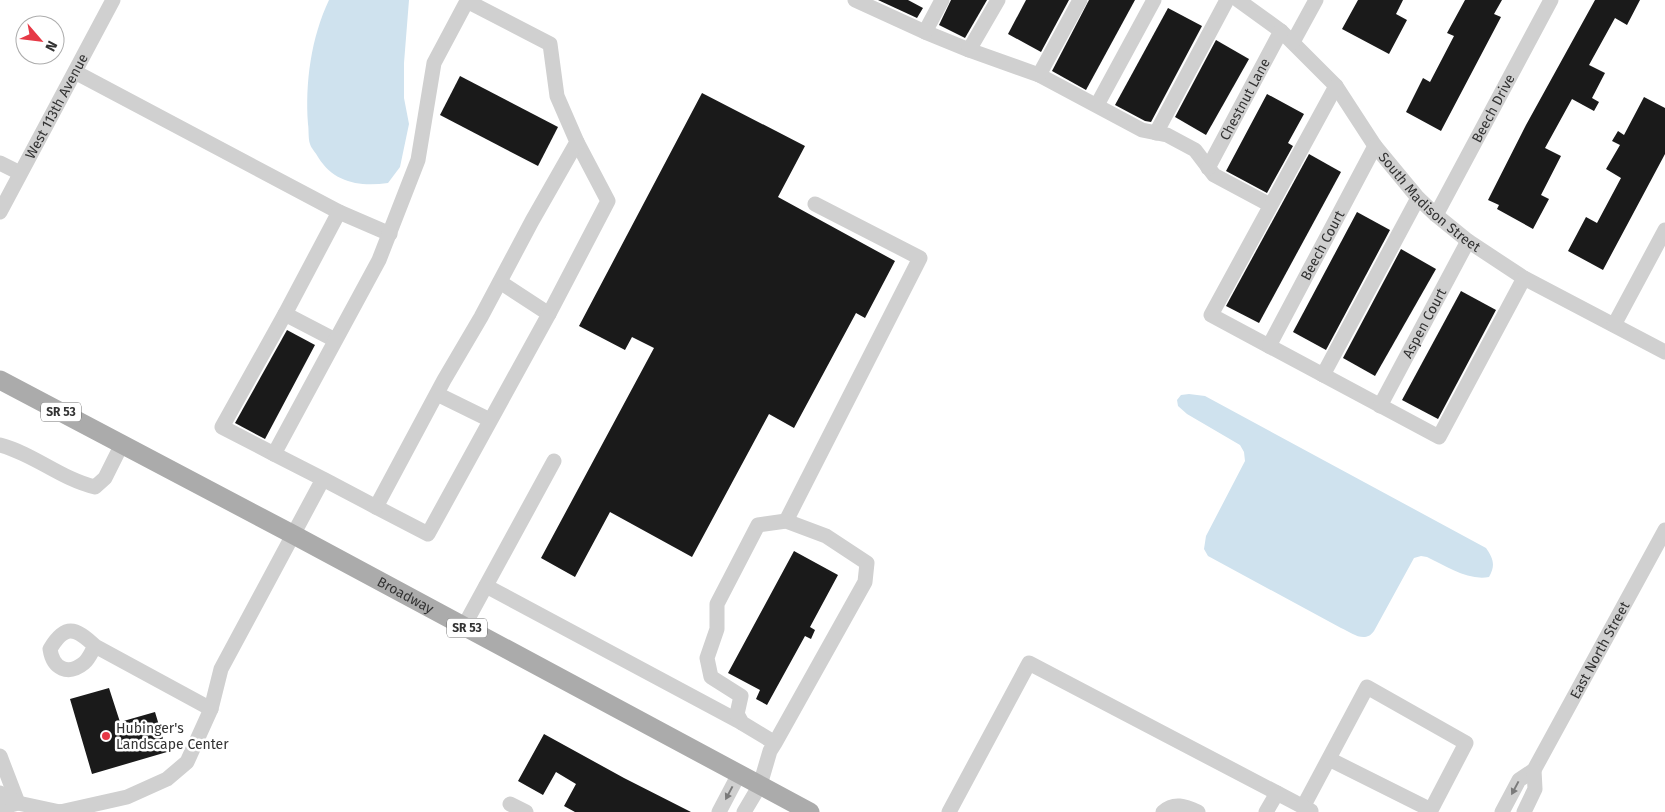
<svg xmlns="http://www.w3.org/2000/svg" width="1665" height="812" font-family="'Fira Sans',sans-serif">
<rect width="100%" height="100%" fill="#fff"/>
<!-- water -->
<g fill="#cfe2ee">
<path d="M329 0H409L404 63V98L409 124 400 167 388 183C360 187 334 183 318 157 316 153 311 148 310 144 308 138 309 130 308 124 305 83 311 38 329 0Z"/>
<path d="M1189 394 1205 396 1486 548C1493 558 1496 565 1489 577 1468 581 1446 566 1427 557L1421 556 1414 558 1374 631C1365 644 1352 633 1341 628L1208 556 1204 549 1206 536 1245 461 1244 452 1240 445 1187 414 1178 406 1177 400 1181 395Z"/>
</g>
<!-- building -->
<g fill="#1a1a1a">
<path d="M878 0H908L923 8 917 18Z"/>
<path d="M951 0H987L965 38 939 25Z"/>
<path d="M1026 0H1069L1041 52 1008 34Z"/>
<path d="M1089 0H1135L1086 90 1052 71Z"/>
<path d="M1358 0H1403L1396 14 1407 20 1389 54 1342 29Z"/>
<path d="M1465 0H1502L1494 14 1501 17 1441 131 1406 112 1423 78 1430 82 1454 36 1447 33Z"/>
<path d="M1595 0H1640L1627 25 1615 18 1589 65 1605 73 1592 98 1599 102 1594 111 1572 99 1545 148 1561 156 1541 195 1549 199 1533 229 1497 209 1499 205 1488 200 1526 125Z"/>
<path d="M1168 8 1202 26 1151 122 1145 121 1115 105Z"/>
<path d="M1216 40 1249 59 1206 135 1175 117Z"/>
<path d="M460 76 558 127 538 166 440 115Z"/>
<path d="M702 93 805 146 778 197 895 261 865 318 856 313 794 428 769 414 692 557 610 512 575 577 541 558 654 348 632 337 625 350 579 326Z"/>
<path d="M1267 94 1304 114 1288 143 1293 146 1267 193 1226 171Z"/>
<path d="M1644 97 1665 108V154L1603 270 1568 251 1586 217 1597 223 1621 178 1606 169 1620 145 1612 141 1618 131 1624 135Z"/>
<path d="M1309 154 1341 172 1259 323 1226 306Z"/>
<path d="M1357 212 1390 230 1326 350 1293 332Z"/>
<path d="M1401 249 1436 269 1375 376 1343 358Z"/>
<path d="M1461 291 1496 310 1438 419 1402 400Z"/>
<path d="M287 330 315 345 265 439 235 423Z"/>
<path d="M794 551 838 575 810 627 815 630 811 639 805 636 767 705 756 699 760 690 728 673Z"/>
<path d="M109 688 120 722 155 712 167 752 92 774 70 699Z"/>
<path d="M544 734 624 778 691 812H575L564 806 576 784 556 772 543 795 518 781Z"/>
</g>
<g fill="none" stroke-linecap="round" stroke-linejoin="round">
<!-- minor -->
<g stroke="#d0d0d0" stroke-width="15">
<path d="M855 0 925 32 969 50 1039 75 1142 130 1167 135 1195 150 1214 175 1270 205"/>
<path id="s1" d="M1238 0 1281 31 1336 86 1375 146 1418 198 1436 215 1468 241 1524 278 1665 352"/>
<path d="M925 32 942 0"/>
<path d="M1293 42 1316 0"/>
<path d="M969 50 998 0"/>
<path d="M75 72 339 212 390 234"/>
<path d="M1039 75 1080 0"/>
<path d="M1336 86 1211 315 1439 437 1524 278"/>
<path d="M1097 105 1154 0"/>
<path d="M1156 133 1227 0"/>
<path d="M0 163 20 173"/>
<path id="s2" d="M1208 168 1281 31"/>
<path id="s3" d="M0 212 113 0"/>
<path id="s4" d="M1436 215 1551 0"/>
<path d="M500 282 549 314"/>
<path d="M285 314 339 212"/>
<path d="M1614 325 1665 230"/>
<path id="s5" d="M1269 346 1375 146"/>
<path d="M1323 375 1418 198"/>
<path d="M437 394 490 420"/>
<path id="s6" d="M1380 406 1468 241"/>
<path d="M0 445C34 454 61 479 95 487L105 478 122 444"/>
<path d="M274 454 222 427 285 314 335 340"/>
<path d="M376 507 428 534 549 314 608 201 577 142"/>
<path d="M786 521 920 258 815 204"/>
<path d="M486 586 742 723"/>
<path d="M464 626 554 461"/>
<path d="M95 646C92 651 89 659 84 663 68 676 53 669 50 649 65 624 75 627 95 646L211 709"/>
<path d="M0 756 18 803 0 808"/>
<path d="M0 793 18 803 60 812 127 797 167 779 187 762 211 709 221 669 323 479 376 507 444 380 481 317 532 221 577 142 557 96 550 44 467 1 434 63 418 160 379 260 274 454 323 479"/>
<path d="M510 804 526 812"/>
<path d="M1303 807 1367 687 1466 743 1431 810 1329 759"/>
<path d="M719 812 739 774"/>
<path d="M744 812 760 785 770 751 775 743 865 582 867 563 826 536 786 521 758 525 717 604V629L707 658 711 677 741 696 737 714 742 723 775 743"/>
<path d="M949 812 1029 663 1277 793"/>
<path d="M1163 812C1174 802 1185 806 1198 812"/>
<path d="M1266 812 1277 793 1311 811"/>
<path id="s7" d="M1502 812 1519 780 1534 770 1665 530"/>
<path d="M1524 812 1535 789 1534 770"/>
</g>
<!-- major -->
<path stroke="#ababab" stroke-width="19" id="s8" d="M0 380 294 535 810 812"/>
</g>
<!-- one-way arrows -->
<defs><path id="oneway-solid" d="M-6-.8H1V-3.2L6.5 0L1 3.2V.8H-6Z" transform="scale(1.25)"/></defs>
<g fill="#7a7a7a">
<use href="#oneway-solid" transform="translate(1515 788) rotate(118)"/>
<use href="#oneway-solid" transform="translate(729 793) rotate(118)"/>
</g>
<!-- markers -->
<circle fill="#e63946" stroke="#fff" stroke-width="2" cx="106" cy="736" r="5"/>
<g text-anchor="middle" dominant-baseline="central" stroke-width="5" stroke-linejoin="round" paint-order="stroke">
<!-- shield labels -->
<g fill="#fff" stroke="#707070" stroke-width="1">
<rect x="41" y="402.5" width="40" height="19" rx="4"/>
<rect x="447" y="618.5" width="40" height="19" rx="4"/>
</g>
<g font-size="12" font-weight="bold" fill="#333">
<text x="61" y="412">SR 53</text>
<text x="467" y="628">SR 53</text>
</g>
<!-- street labels -->
<g font-size="14" fill="#333" stroke="#fff">
<text stroke="none"><textPath href="#s2" startOffset="78">Chestnut Lane</textPath></text>
<text stroke="none"><textPath href="#s3" startOffset="120">West 113th Avenue</textPath></text>
<text stroke="none"><textPath href="#s4" startOffset="121">Beech Drive</textPath></text>
<text stroke="none"><textPath href="#s1" startOffset="281">South Madison Street</textPath></text>
<text stroke="none"><textPath href="#s5" startOffset="114">Beech Court</textPath></text>
<text stroke="none"><textPath href="#s6" startOffset="94">Aspen Court</textPath></text>
<text stroke="none"><textPath href="#s8" startOffset="459">Broadway</textPath></text>
<text stroke="none"><textPath href="#s7" startOffset="191">East North Street</textPath></text>
</g>
<!-- poi labels -->
<g font-size="14" fill="#333" stroke="#fff" text-anchor="start">
<text x="116" y="728">Hubinger's<tspan x="116" dy="16">Landscape Center</tspan></text>
</g>
</g>
<!-- north arrow -->
<g transform="translate(40 40) rotate(118)"><circle r="24" fill="#ffffff" stroke="#adadad"/>
<path d="M0-4L9 19L0 12L-9 19Z" fill="#e63946"/>
<text y="-8" font-size="14" font-weight="bold" text-anchor="middle" fill="#333333">N</text>
</g>
</svg>
